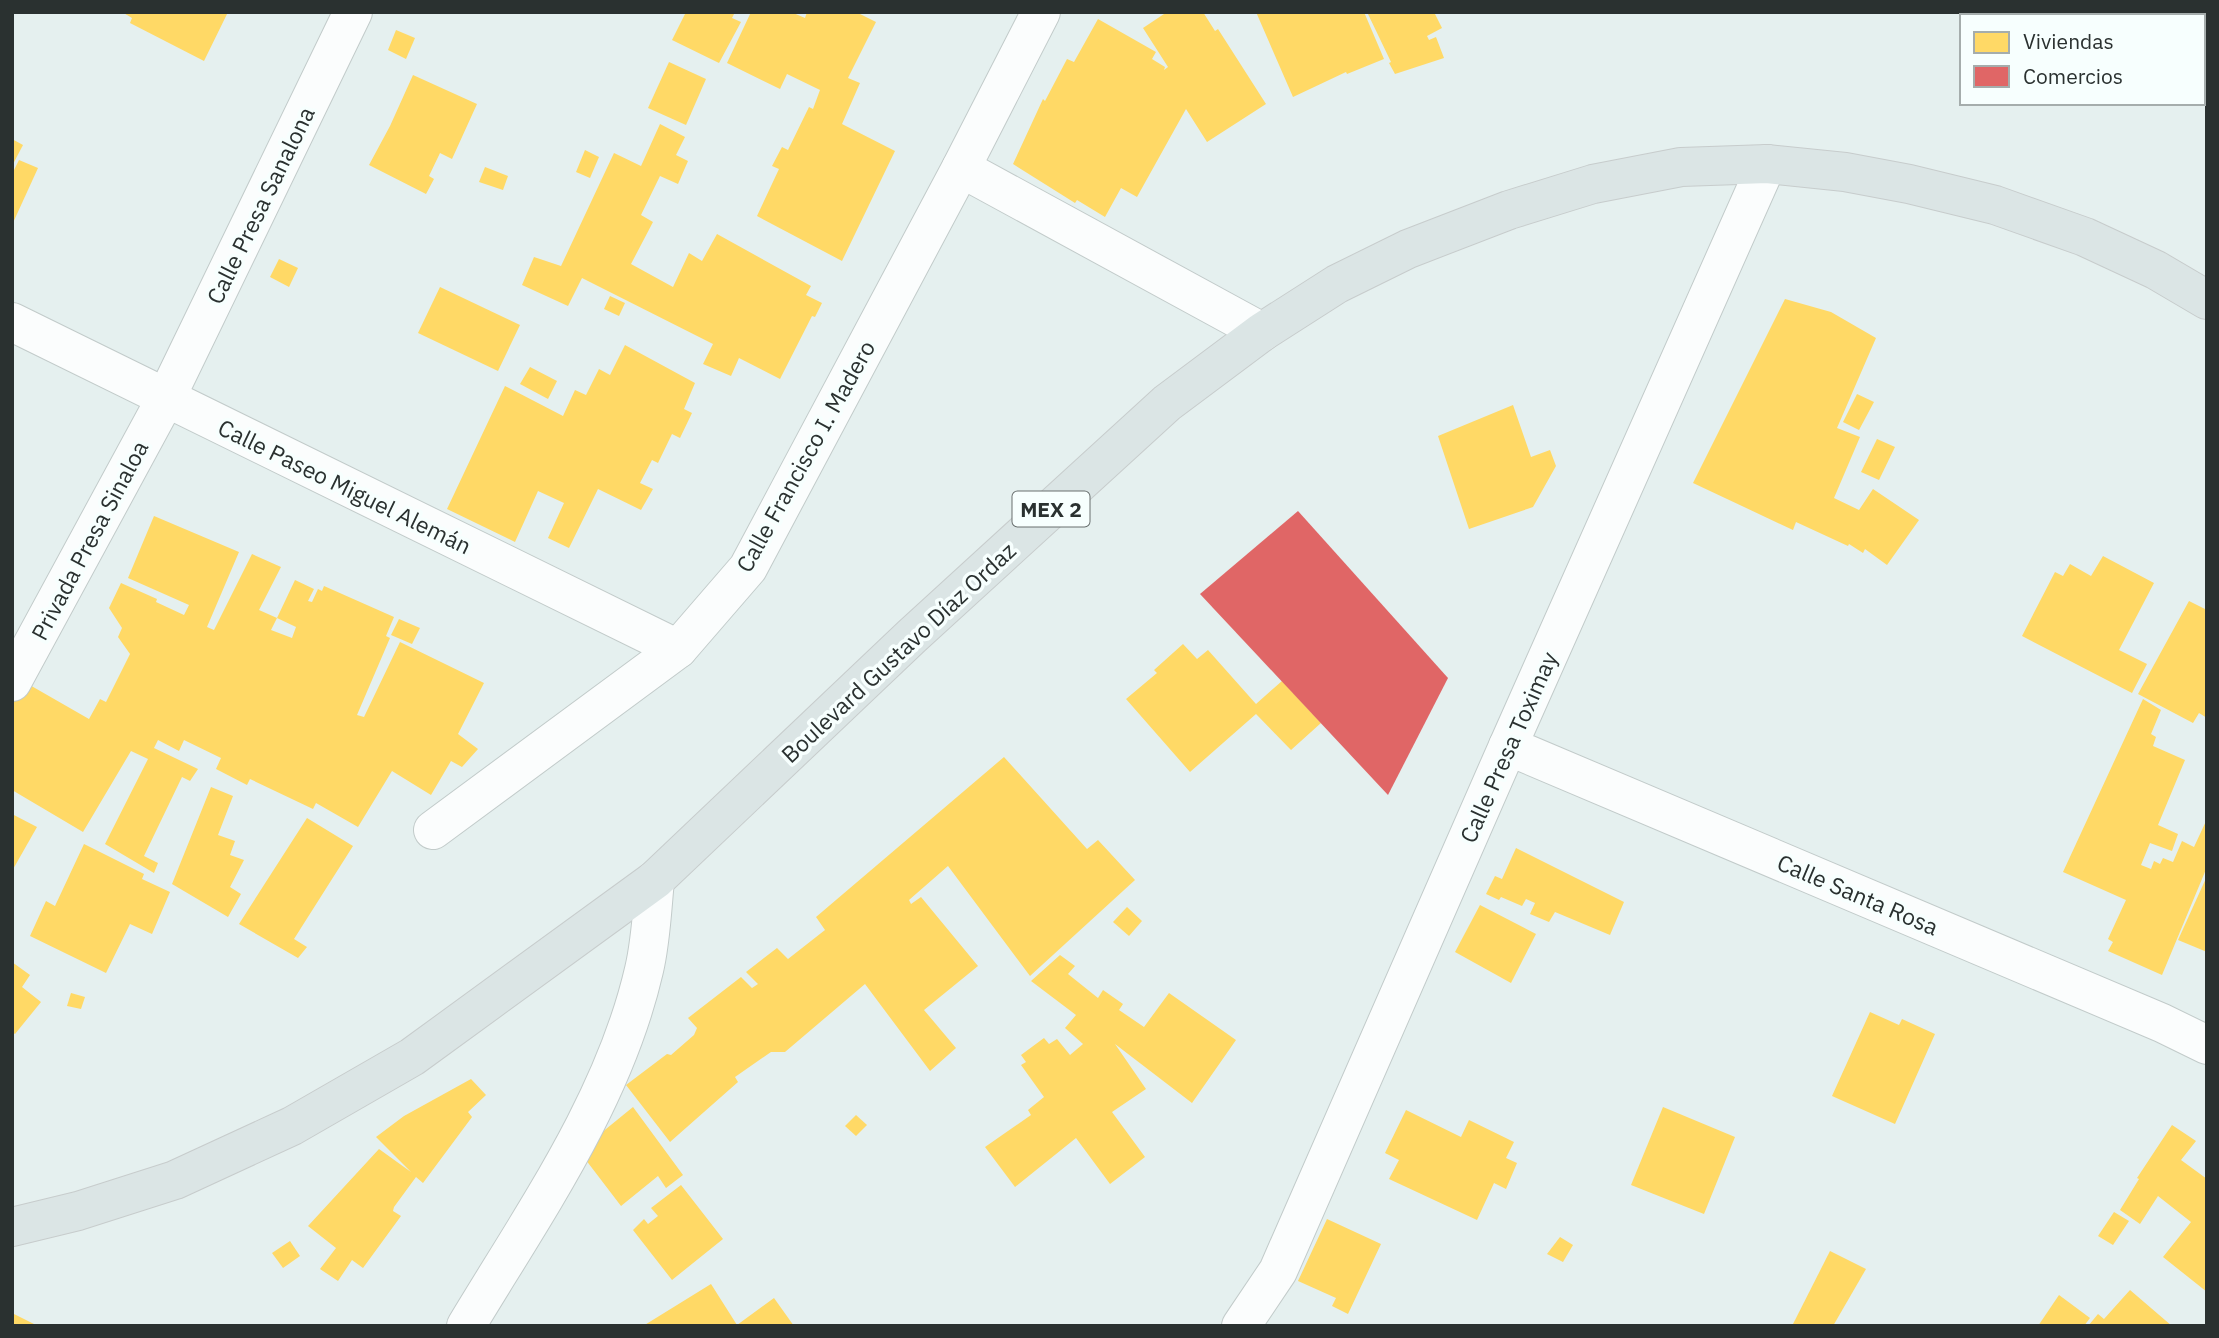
<svg xmlns="http://www.w3.org/2000/svg" width="2219" height="1338" font-family="'IBM Plex Sans',sans-serif">
<rect width="100%" height="100%" fill="#e5f0ef"/>
<!-- homes -->
<g fill="#ffd966">
<path d="M122 12H228L204 61 130 23 132 18Z"/>
<path d="M686 12H735L732 18 741 22 719 63 672 40Z"/>
<path d="M751 12H791L805 18 807 12H856L876 22 848 78 860 83 842 124 895 151 842 261 757 216 779 169 772 166 782 147 788 150 809 107 813 109 820 90 787 74 780 89 727 63Z"/>
<path d="M1167 12H1203L1215 31 1218 29 1266 104 1207 142 1186 109 1137 197 1121 188 1105 217 1077 200 1075 203 1013 164 1043 99 1045 101 1067 59 1074 62 1098 19 1156 52 1152 59 1165 67 1164 70 1168 67 1143 28Z"/>
<path d="M1256 12H1364L1384 59 1347 74 1346 72 1293 97Z"/>
<path d="M1367 12H1434L1442 28 1427 36 1429 40 1436 37 1444 58 1395 74 1389 63 1391 62Z"/>
<path d="M2122 12H2159L2164 16H2120Z"/>
<path d="M2161 12H2207V39L2203 37V16H2167Z"/>
<path d="M396 30 415 38 406 59 388 50Z"/>
<path d="M669 62 706 79 686 125 648 108Z"/>
<path d="M413 75 477 104 452 159 440 153 429 176 434 179 426 194 369 165 390 126Z"/>
<path d="M660 124 685 137 676 155 688 161 678 184 660 176 641 215 653 222 631 264 673 287 689 253 702 261 717 234 811 286 806 295 822 303 815 317 812 316 780 379 739 358 731 376 703 364 713 344 582 278 568 306 522 285 534 257 561 266 614 153 641 166Z"/>
<path d="M12 139 23 145 12 166Z"/>
<path d="M585 150 599 157 590 178 576 172Z"/>
<path d="M19 160 38 168 12 225V174Z"/>
<path d="M485 167 508 176 503 190 479 182Z"/>
<path d="M279 259 298 268 289 287 270 277Z"/>
<path d="M440 287 520 325 498 371 418 333Z"/>
<path d="M610 296 625 303 619 316 604 309Z"/>
<path d="M1785 299 1831 312 1876 338 1837 428 1860 437 1834 498 1859 510 1873 489 1919 520 1887 565 1865 549 1863 553 1849 544 1848 546 1796 522 1793 530 1693 483Z"/>
<path d="M625 345 695 383 684 409 692 413 680 438 672 434 658 463 652 460 640 483 653 489 641 510 598 489 569 548 548 538 564 503 538 491 515 542 447 509 505 386 563 416 575 390 586 395 599 369 610 375Z"/>
<path d="M530 367 557 381 548 399 520 384Z"/>
<path d="M1857 394 1874 402 1859 430 1843 422Z"/>
<path d="M1513 405 1531 457 1550 450 1556 466 1533 507 1469 529 1438 436Z"/>
<path d="M1877 439 1895 447 1879 480 1861 472Z"/>
<path d="M154 516 239 552 207 627 214 630 252 554 281 567 259 610 277 618 271 630 292 638 296 627 277 618 295 580 314 589 308 601 312 602 318 589 322 591 324 586 394 617 386 636 390 638 357 715 364 717 400 642 484 683 458 734 478 749 462 767 451 761 431 795 392 771 358 827 316 803 313 809 250 779 247 785 216 769 221 758 184 740 179 751 158 740 154 748 198 769 190 781 182 777 144 856 158 863 154 873 105 844 148 759 131 751 83 832 12 790V695L21 680 89 719 100 699 106 702 130 654 118 637 122 628 109 608 121 583 157 599 156 602 184 615 189 605 128 578Z"/>
<path d="M2103 556 2154 583 2119 650 2147 664 2132 693 2022 636 2055 572 2063 576 2070 564 2091 576Z"/>
<path d="M2189 601 2207 610V718L2199 713 2193 723 2138 694Z"/>
<path d="M399 619 420 628 412 644 391 635Z"/>
<path d="M1183 644 1197 659 1208 650 1256 704 1282 681 1321 723 1291 750 1256 714 1190 772 1126 699 1157 673 1154 670Z"/>
<path d="M2143 699 2161 710 2151 734 2156 737 2153 746 2185 760 2158 825 2178 834 2172 851 2150 843 2141 865 2151 869 2154 861 2160 864 2163 858 2173 862 2182 841 2194 847 2207 819V867L2162 975 2108 951 2113 942 2108 939 2126 900 2063 872Z"/>
<path d="M1004 757 1087 849 1098 840 1135 880 1030 976 948 866 909 900 911 904 921 897 978 966 924 1010 956 1048 930 1071 865 984 785 1052H771L735 1077 738 1082 670 1142 626 1085 667 1054 671 1055 694 1035 697 1028 688 1018 741 977 752 988 758 984 746 972 777 948 788 959 825 930 816 917Z"/>
<path d="M211 787 233 796 218 835 235 841 230 855 244 860 230 887 241 894 228 917 172 884Z"/>
<path d="M12 814 37 827 12 871Z"/>
<path d="M307 818 353 846 294 939 307 947 298 958 239 924Z"/>
<path d="M84 844 144 874 142 879 170 892 152 934 130 924 106 973 30 936 46 901 55 906Z"/>
<path d="M1516 848 1624 902 1610 935 1555 912 1549 922 1530 914 1535 903 1526 899 1522 906 1501 897 1499 900 1486 894 1495 876 1502 879Z"/>
<path d="M2207 876V952L2178 940Z"/>
<path d="M1480 905 1536 934 1511 983 1455 952Z"/>
<path d="M1127 907 1142 921 1129 936 1113 922Z"/>
<path d="M1060 955 1075 966 1068 974 1098 998 1103 990 1123 1004 1119 1010 1144 1027 1169 993 1236 1040 1192 1103 1115 1044 1146 1089 1112 1112 1145 1157 1110 1184 1076 1138 1015 1187 985 1147 1031 1115 1028 1110 1044 1097 1021 1065 1026 1062 1021 1055 1044 1038 1049 1044 1057 1039 1070 1055 1083 1044 1065 1028 1076 1015 1031 981Z"/>
<path d="M12 962 30 975 22 987 41 1002 15 1034 12 1032Z"/>
<path d="M71 993 85 997 81 1009 67 1006Z"/>
<path d="M1870 1012 1899 1025 1902 1019 1935 1034 1895 1124 1832 1096Z"/>
<path d="M471 1079 486 1095 468 1112 472 1117 423 1183 416 1177 394 1207 393 1211 401 1216 363 1268 352 1260 338 1281 320 1269 336 1248 308 1226 379 1149 411 1172 376 1137 404 1116Z"/>
<path d="M633 1107 683 1175 666 1188 658 1176 621 1206 579 1151Z"/>
<path d="M1663 1107 1735 1137 1704 1214 1631 1185Z"/>
<path d="M1406 1110 1461 1137 1469 1120 1514 1142 1506 1158 1517 1163 1506 1189 1494 1183 1477 1220 1389 1179 1399 1160 1385 1153Z"/>
<path d="M856 1115 867 1125 856 1136 845 1126Z"/>
<path d="M2172 1125 2196 1141 2181 1160 2207 1179V1292L2163 1257 2191 1222 2158 1196 2140 1224 2120 1210 2139 1179 2137 1178Z"/>
<path d="M681 1185 723 1239 672 1280 633 1230 644 1219 648 1224 658 1216 651 1208Z"/>
<path d="M2114 1212 2129 1221 2113 1245 2098 1236Z"/>
<path d="M1327 1219 1381 1244 1348 1314 1332 1306 1336 1298 1298 1281Z"/>
<path d="M1560 1237 1573 1245 1563 1262 1547 1254Z"/>
<path d="M290 1241 300 1256 283 1268 272 1253Z"/>
<path d="M1830 1251 1866 1269 1833 1326H1792Z"/>
<path d="M711 1284 737 1325 774 1298 794 1326H643Z"/>
<path d="M2130 1290 2172 1326H2088L2098 1314 2104 1319Z"/>
<path d="M2059 1295 2090 1318 2084 1326H2038Z"/>
<path d="M12 1313 38 1326H12Z"/>
</g>
<!-- shops -->
<path fill="#e06666" d="M1298 511 1448 678 1388 795 1200 594Z"/>
<g fill="none" stroke-linecap="round" stroke-linejoin="round">
<!-- street casing -->
<g stroke="#c2cbca" stroke-width="40">
<g id="street">
<path d="M961 168 1262 332"/>
<path d="M12 322 678 649"/>
<path d="M12 682 166 398 353 12"/>
<path d="M1508 746 2162 1023 2207 1045"/>
<path d="M433 830 678 649 748 568 961 168 1041 12"/>
<path d="M466 1326C534 1213 614 1100 644 970 651 941 652 910 655 880"/>
<path d="M1241 1326 1278 1271 1508 746 1767 164"/>
</g>
</g>
<!-- primary casing -->
<g stroke="#c7cccc" stroke-width="40">
<path id="primary" d="M12 1227 78 1211 175 1180 292 1126 412 1057 655 880 912 636 1167 403 1262 332 1337 284 1408 249 1509 210 1593 184 1681 167 1767 164 1845 172 1909 184 1995 205 2085 237 2156 270 2207 300"/>
</g>
<!-- street -->
<use href="#street" stroke="#fbfdfd" stroke-width="38"/>
<!-- primary -->
<use href="#primary" stroke="#dbe5e5" stroke-width="38"/>
</g>
<g text-anchor="middle" dominant-baseline="central" stroke-width="7" stroke-linejoin="round" paint-order="stroke">
<!-- shield labels -->
<rect fill="#f7fffe" stroke="#686f6e" stroke-width="2" x="1012.5" y="491.5" width="77" height="35" rx="5"/>
<g font-size="21" font-weight="bold" fill="#2a3130">
<text x="1051" y="509">MEX 2</text>
</g>
<!-- street labels -->
<g font-size="23" fill="#2a3130" stroke="#f7fffe">
<text transform="translate(260 205) rotate(-64)">Calle Presa Sanalona</text>
<text transform="translate(805 456) rotate(-61)">Calle Francisco I. Madero</text>
<text transform="translate(345 486) rotate(26)">Calle Paseo Miguel Alemán</text>
<text transform="translate(89 540) rotate(-62)">Privada Presa Sinaloa</text>
<text transform="translate(898 652) rotate(-43)">Boulevard Gustavo Díaz Ordaz</text>
<text transform="translate(1508 747) rotate(-66)">Calle Presa Toximay</text>
<text transform="translate(1858 894) rotate(23)">Calle Santa Rosa</text>
</g>
</g>
<!-- border -->
<rect width="2219" height="1338" fill="none" stroke="#2a3130" stroke-width="28"/>
<!-- legend -->
<rect x="1960" y="14" width="245" height="91" fill="#f7fffe" stroke="#a5adac" stroke-width="2"/>
<rect x="1974" y="32" width="35" height="21" fill="#ffd966" stroke="#a5adac" stroke-width="2"/>
<text x="2023" y="49" font-size="21" fill="#2a3130">Viviendas</text>
<rect x="1974" y="66" width="35" height="21" fill="#e06666" stroke="#a5adac" stroke-width="2"/>
<text x="2023" y="84" font-size="21" fill="#2a3130">Comercios</text>
</svg>
